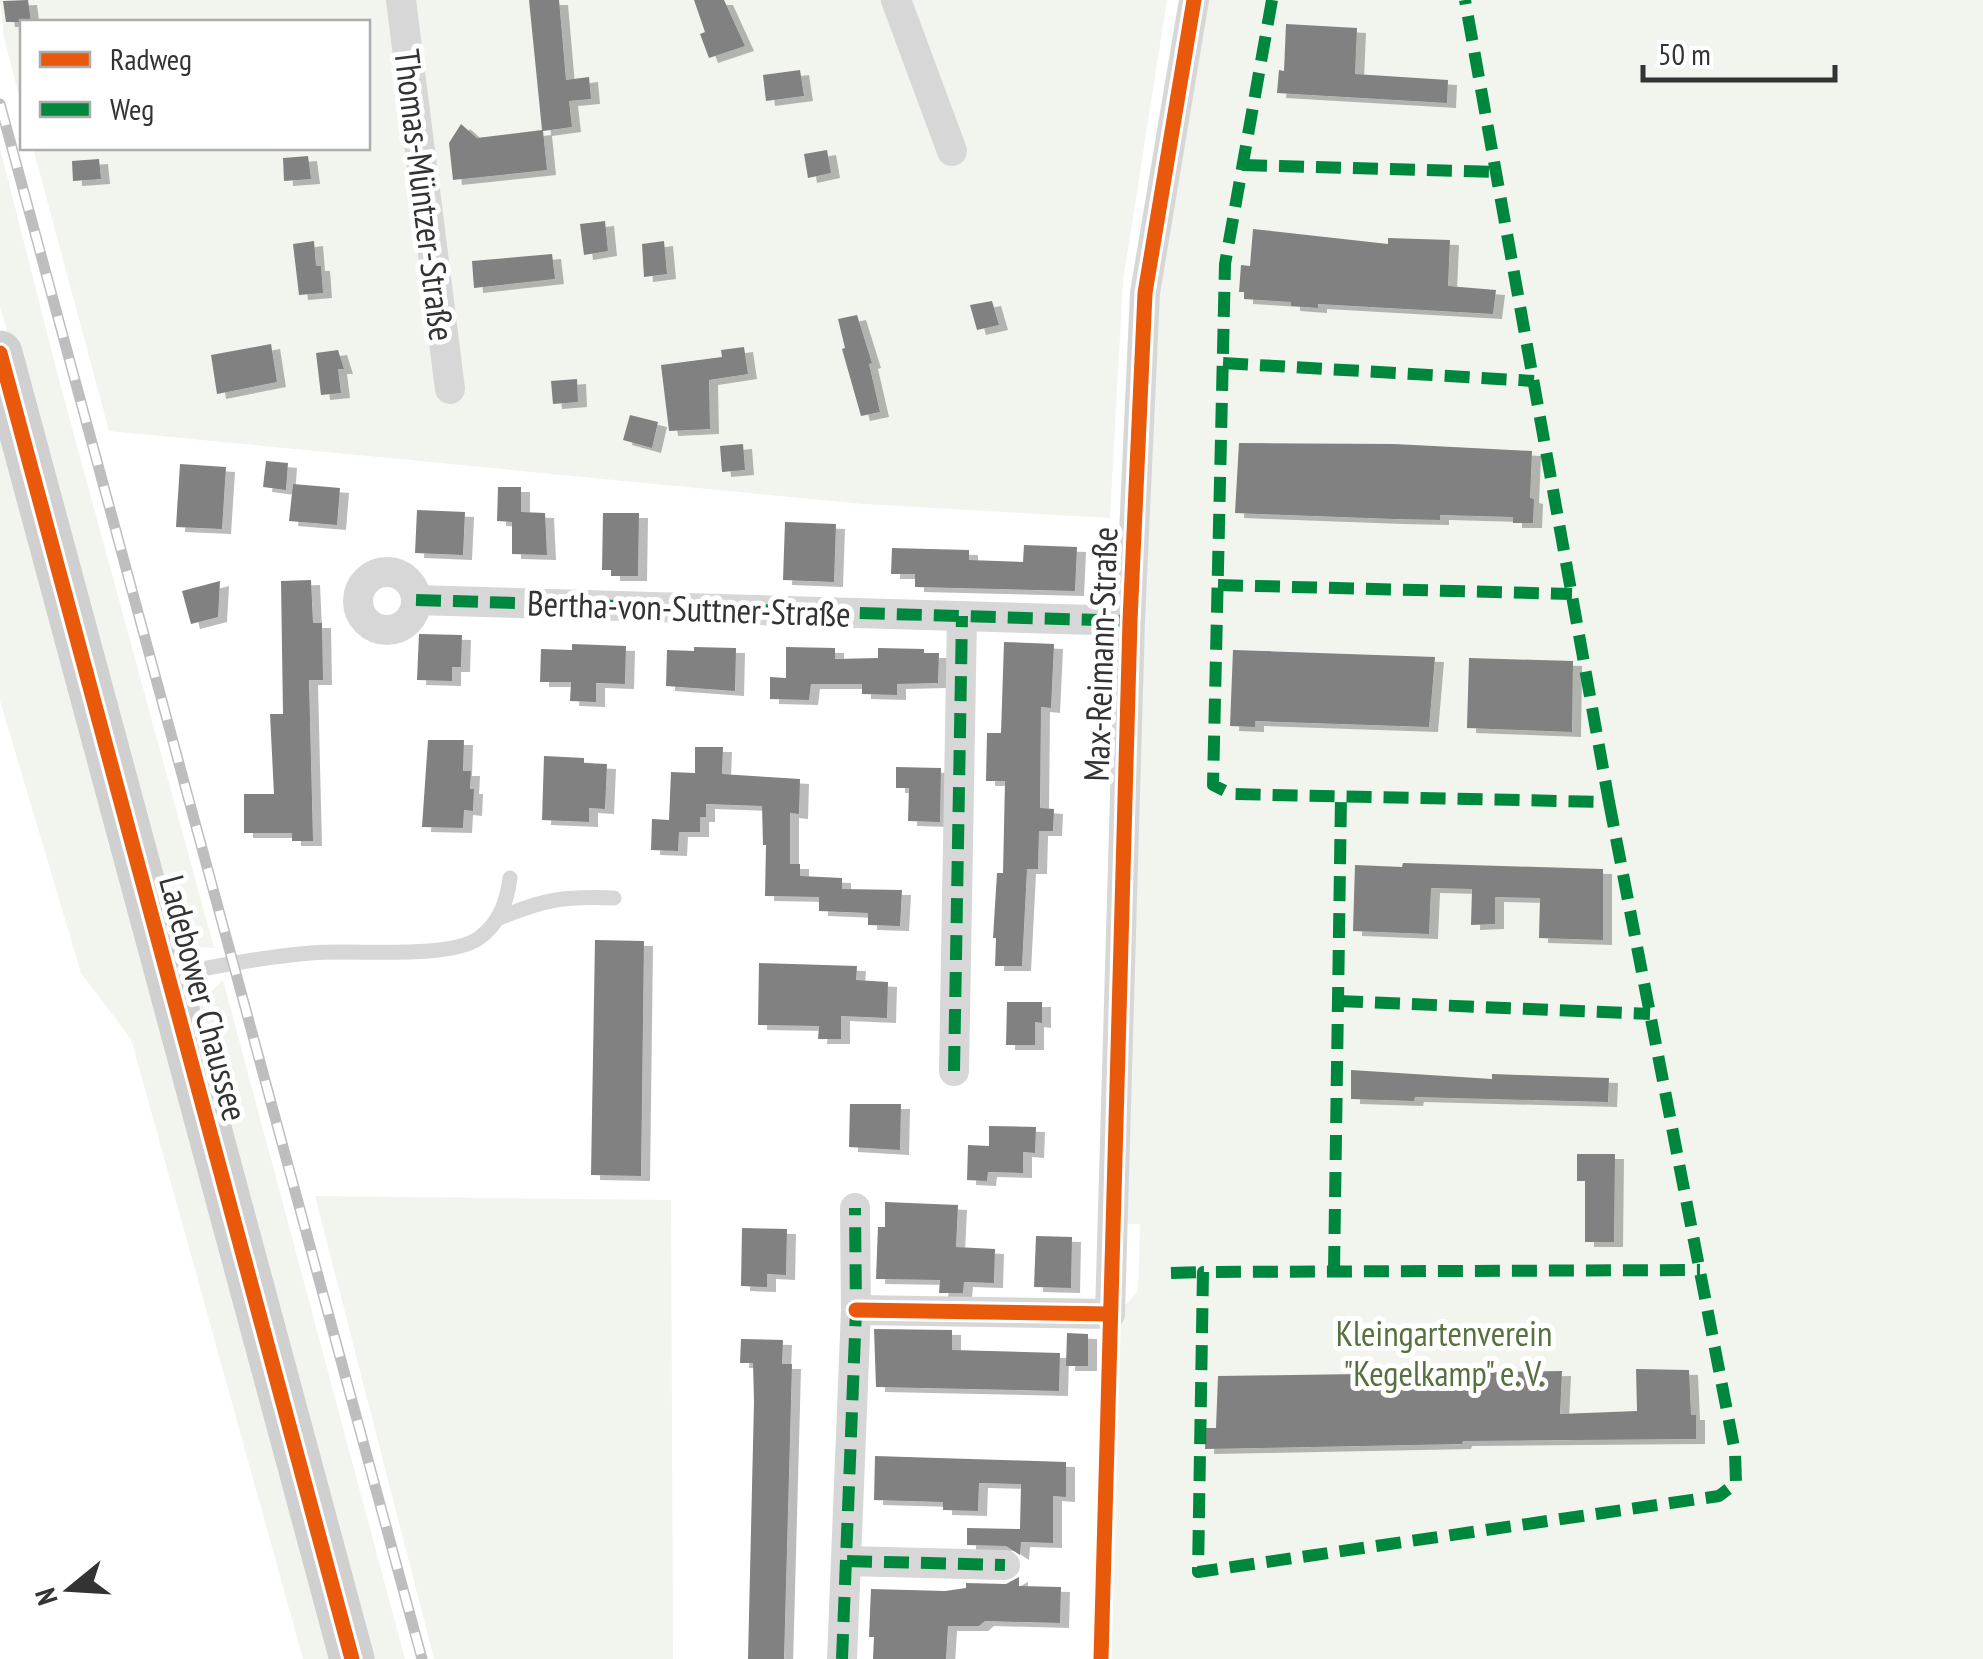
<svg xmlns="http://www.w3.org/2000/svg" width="1983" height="1659" font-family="'PT Sans Narrow',sans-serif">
<defs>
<filter id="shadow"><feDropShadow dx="9" dy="5" stdDeviation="0" flood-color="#0004"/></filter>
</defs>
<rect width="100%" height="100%" fill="#fff"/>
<!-- green -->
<g fill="#f1f5ed">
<path d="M0 0H1167L1123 281 1110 518 863 504 109 431 33 148H368V22H22V107L4 38Z"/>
<path d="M1200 0H1983V1659H1109L1121 1310 1138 1291 1140 1224H1127L1140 620 1157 258Z"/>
<path d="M0 148 59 380 214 948 197 947 181 941 0 307Z"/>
<path d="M0 411 336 1659H303L131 1039 81 973 0 701Z"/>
<path d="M223 980 405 1659H366L194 1026 203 999Z"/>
<path d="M315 1196 671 1200 673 1659H434Z"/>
</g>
<!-- building -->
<g fill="#818181" filter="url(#shadow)">
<path d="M28 0 31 22H6L3 1Z"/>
<path d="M529 0H559L566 80 589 77 591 99 569 101 572 127 543 131 547 170 453 180 449 143 461 124 477 138 542 130Z"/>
<path d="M694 0H724L745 46 709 58 700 34 705 32Z"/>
<path d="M1286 24 1357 28 1355 74 1448 80 1447 103 1277 93 1279 70 1284 71Z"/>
<path d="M800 70 804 96 766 101 763 75Z"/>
<path d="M827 150 831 173 808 178 804 154Z"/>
<path d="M308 156 311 179 284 181 283 158Z"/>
<path d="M99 159 101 179 73 181 72 161Z"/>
<path d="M605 221 608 251 584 255 580 224Z"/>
<path d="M1253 229 1388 244V238L1450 240 1448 286 1496 290 1493 314 1318 304V308L1291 306V302L1244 299V292H1239L1241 265 1250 266Z"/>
<path d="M314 241 316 266H321L323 293 299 295 293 244Z"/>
<path d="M664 241 667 274 644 277 642 244Z"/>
<path d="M552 254 555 279 474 288 472 261Z"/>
<path d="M992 301 999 325 977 330 970 305Z"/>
<path d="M857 315 872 363 869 364 880 412 861 416 842 349 845 348 838 319Z"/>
<path d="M271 344 277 382 217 394 211 355Z"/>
<path d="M744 347 748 374 709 380 710 429 669 431 661 365 722 357 721 350Z"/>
<path d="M338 350 344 369H338L341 393 321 395 316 353Z"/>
<path d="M577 379 578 402 553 404 551 381Z"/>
<path d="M630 415 658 422 652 448 623 440Z"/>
<path d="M1239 443 1394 444 1532 451 1530 498 1534 499 1533 523H1513V517L1440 515V520L1394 519 1235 513Z"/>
<path d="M743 444 745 470 722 472 720 446Z"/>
<path d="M266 461 288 463 286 490 263 487Z"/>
<path d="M180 464 226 467 222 529 176 527Z"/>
<path d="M293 484 340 488 337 525 289 521Z"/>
<path d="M498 487H521V512L545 513 547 555 512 554V522L497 521Z"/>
<path d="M417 510 465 512 463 555 415 553Z"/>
<path d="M603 513H639L638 576H611V570H602Z"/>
<path d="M785 522 836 524 834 582 783 580Z"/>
<path d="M1024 545 1077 547 1075 591 915 587V574H891L892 548 969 550V560L1023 562Z"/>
<path d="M311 580 313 623H322L323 680H309L313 841H292V833H244V794H274L270 714H283L281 581Z"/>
<path d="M220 581 218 617 191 624 182 591Z"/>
<path d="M419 634 462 635 461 667H452V681L417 680Z"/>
<path d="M1004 642 1054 644 1051 708 1041 707 1040 808 1054 809 1053 831H1039L1038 869H1027L1022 966H995L996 938H993L997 873H1003L1005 781H986L987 733H1001Z"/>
<path d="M572 644 626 646 625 684 596 683V702L570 701 571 682H540L541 649 572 650Z"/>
<path d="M694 647 736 648 735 691 666 686 667 650 694 651Z"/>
<path d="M786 647 835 648V659L878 658V648L924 649V653H939L938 683 897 684V695L862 694V684H811L809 700 770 699V677L786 678Z"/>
<path d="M1233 650 1435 657 1429 727 1255 721V727L1230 726Z"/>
<path d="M1469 658 1573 661 1572 732 1467 728Z"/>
<path d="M428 740H464L463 771H471L470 789H474L473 811 464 810 463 828 422 827Z"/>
<path d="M695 747H723L722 774 800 779 799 814 790 813V864H800V876L842 878V889L902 890 900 926 868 925V913L819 911V897L765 896 766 845H763L762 806 706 804V817H700V832H679L678 851 651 850 652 819 669 820 671 772 695 773Z"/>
<path d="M544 756 584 758V763L607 764 605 809 589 808V822L542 820Z"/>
<path d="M896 767 941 768 940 822 908 821 909 788H896Z"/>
<path d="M1403 863 1603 869V940L1539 938 1540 898 1495 897V924L1471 925 1472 889 1431 888 1429 934 1353 931 1355 865 1402 867Z"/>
<path d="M595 940 644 941 641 1176 591 1175Z"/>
<path d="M759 963 857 966 856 980 888 982 887 1018 841 1016V1039H818L819 1026 758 1025Z"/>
<path d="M1007 1002H1042V1023L1035 1022V1045H1006Z"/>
<path d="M1351 1070 1492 1079V1074L1609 1078 1608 1102 1415 1097 1414 1101 1351 1099Z"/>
<path d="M850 1104H901L900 1150 849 1147Z"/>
<path d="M989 1126 1036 1127 1035 1153 1023 1152V1173L988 1172 987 1181 967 1180 968 1145 989 1146Z"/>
<path d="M1577 1154H1615L1614 1242H1585V1181H1577Z"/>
<path d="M885 1202 958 1205 956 1247 995 1249 994 1283 964 1282 963 1293H939L940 1280 876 1279 878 1227H885Z"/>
<path d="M742 1228 787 1229 786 1275 767 1274V1287L741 1286Z"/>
<path d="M1036 1236 1072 1237 1071 1288 1034 1287Z"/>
<path d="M874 1329 952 1330V1350L1060 1353 1059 1391 876 1387Z"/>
<path d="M1067 1333 1088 1334V1366H1066Z"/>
<path d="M741 1339 783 1340 782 1364H792L784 1659H748L754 1402 753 1363H740Z"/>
<path d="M1636 1369 1689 1370 1691 1415H1696V1439L1463 1441 1462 1444 1205 1449 1206 1428H1216L1218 1376 1562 1371 1560 1414 1637 1411Z"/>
<path d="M875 1456 1066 1462V1497L1053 1496V1543L1021 1542 1020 1555 1006 1546 967 1545V1528L1020 1529 1021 1484 979 1483 978 1511 943 1510V1502L874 1500Z"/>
<path d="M1019 1577V1586L1061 1587 1060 1623 985 1621 979 1626H948L946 1659H873L874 1637H869L871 1589 945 1591 966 1588V1583L1006 1584Z"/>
</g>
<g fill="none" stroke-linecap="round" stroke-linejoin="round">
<!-- lane -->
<g stroke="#d7d7d7" stroke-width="15">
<path d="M497 919C544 899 564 896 614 898"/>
<path d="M173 975C219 965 264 957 311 953 352 949 449 960 479 938 500 923 507 901 510 878"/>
</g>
<!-- street -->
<g stroke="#d7d7d7" stroke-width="30">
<path d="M401 0 450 389"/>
<path d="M896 0 952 151"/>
<circle cx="387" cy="601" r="29"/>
<path d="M416 600 1130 621"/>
<path d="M954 1071 962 616"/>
<path d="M856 1310 1110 1314 1130 621 1145 293 1194 0"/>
<path d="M847 1561 1005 1565"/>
<path d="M842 1659 856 1310 855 1208"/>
</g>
<!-- secondary -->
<path stroke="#d0d0d0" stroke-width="45" d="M0 353 352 1659"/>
<!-- rail casing -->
<g stroke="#bebebe" stroke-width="11">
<path id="rail" d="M0 104 422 1659"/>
</g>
<!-- rail -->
<use href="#rail" stroke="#fff" stroke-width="8" stroke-dasharray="22" stroke-linecap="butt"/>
<!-- quiet -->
<g stroke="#00873e" stroke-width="12" stroke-dasharray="25 12" stroke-linecap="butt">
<path d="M1272 0 1225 264 1213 785 1231 794 1609 802 1465 0"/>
<path d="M1242 165 1496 172"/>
<path d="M1223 363 1534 381"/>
<path d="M1218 585 1572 594"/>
<path d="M416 600 1130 621"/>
<path d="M1609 802C1651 1019 1693 1236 1735 1452L1736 1483 1719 1496 1198 1572 1203 1272 1700 1270"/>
<path d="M1338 1001 1650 1014"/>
<path d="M954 1071 962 616"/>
<path d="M1334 1271 1341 797"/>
<path d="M1171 1273 1203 1272"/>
<path d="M847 1561 1005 1565"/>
<path d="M842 1659 856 1310 855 1208"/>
</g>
<!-- cycleway casing -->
<g stroke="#fff" stroke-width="21">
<g id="cycleway">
<path d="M0 353 352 1659"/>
<path d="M856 1310 1110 1314"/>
<path d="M1101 1659 1130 621 1145 293 1194 0"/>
</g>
</g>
<!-- cycleway -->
<use href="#cycleway" stroke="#e8590c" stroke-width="15"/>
</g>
<g text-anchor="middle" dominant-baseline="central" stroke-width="10" stroke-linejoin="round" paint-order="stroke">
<!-- street labels -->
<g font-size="35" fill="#333" stroke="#fff">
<text transform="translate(425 195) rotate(83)">Thomas-Müntzer-Straße</text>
<text transform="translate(689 608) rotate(2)">Bertha-von-Suttner-Straße</text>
<text transform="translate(1100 654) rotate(-88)">Max-Reimann-Straße</text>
<text transform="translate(204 998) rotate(75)">Ladebower Chaussee</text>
</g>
<!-- park labels -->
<g font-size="35" fill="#56703f" stroke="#fff">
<text x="1444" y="1333">Kleingartenverein<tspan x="1444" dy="40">"Kegelkamp" e. V.</tspan></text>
</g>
</g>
<!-- legend -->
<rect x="20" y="20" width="350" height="130" fill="#ffffff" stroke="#adadad" stroke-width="2.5"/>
<rect x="40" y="52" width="50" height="15" fill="#e8590c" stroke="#adadad" stroke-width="2.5"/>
<text x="110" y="70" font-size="30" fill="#333333">Radweg</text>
<rect x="40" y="102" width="50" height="15" fill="#00873e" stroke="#adadad" stroke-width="2.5"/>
<text x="110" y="120" font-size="30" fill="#333333">Weg</text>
<!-- north arrow -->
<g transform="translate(70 1589) rotate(252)" stroke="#ffffff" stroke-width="8" paint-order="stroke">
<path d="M0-8L18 38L0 25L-18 38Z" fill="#333333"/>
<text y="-15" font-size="28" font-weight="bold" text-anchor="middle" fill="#333333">N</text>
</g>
<!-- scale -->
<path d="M1643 65v15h192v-15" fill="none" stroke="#333333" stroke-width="5"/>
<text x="1658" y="65" font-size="30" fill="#333333" stroke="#ffffff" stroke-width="8" paint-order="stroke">50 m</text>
</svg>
